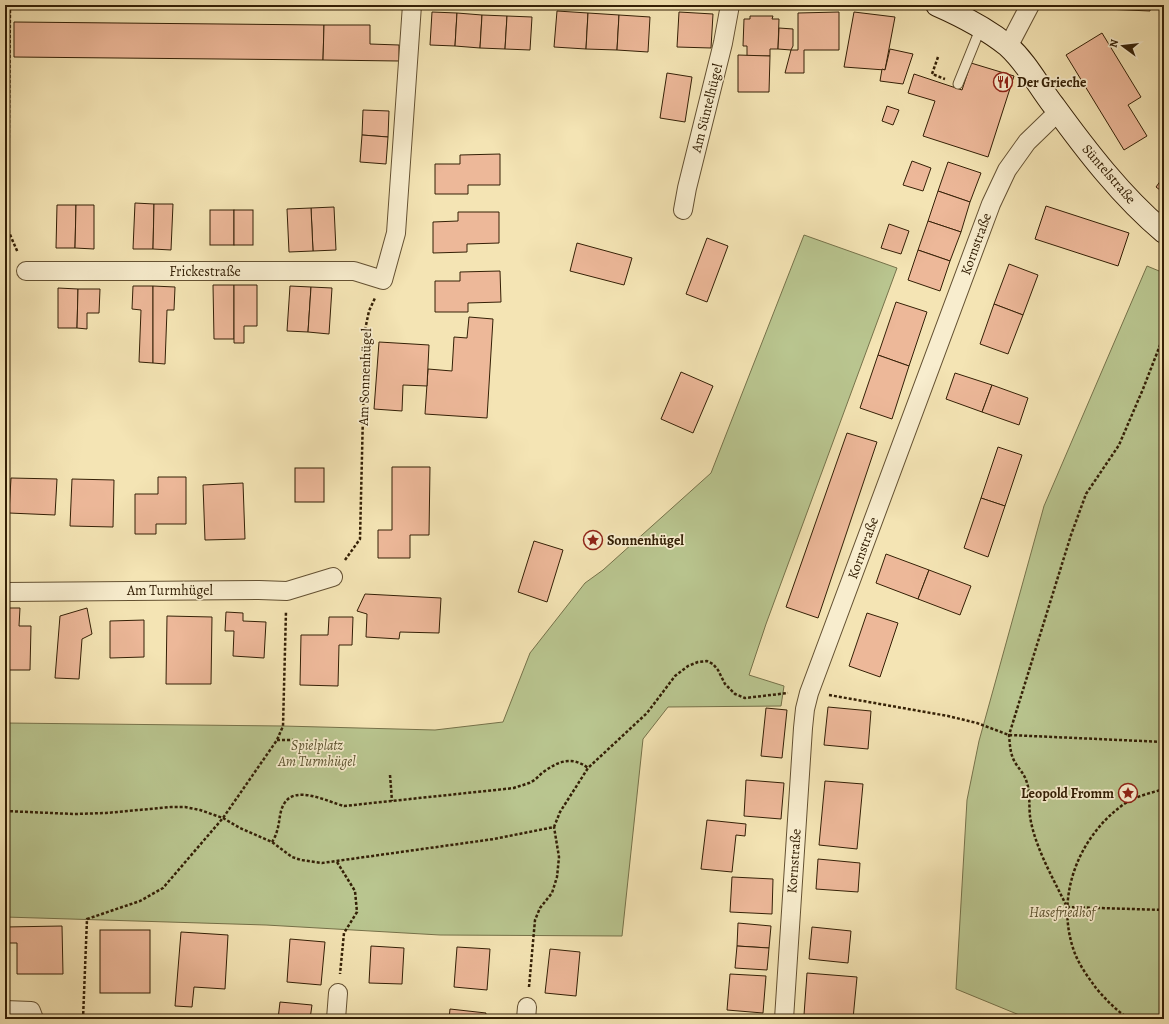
<svg xmlns="http://www.w3.org/2000/svg" width="1169" height="1024" font-family="Alegreya,serif">
<rect width="100%" height="100%" fill="#f4e4b4"/>
<filter id="stains"><feTurbulence type="fractalNoise" baseFrequency=".005" numOctaves="4"/><feColorMatrix values="0 0 0 0 .2 0 0 0 0 .09 0 0 0 0 .02 0 0 0 .5 -.17"/></filter>
<radialGradient id="worn" r=".72"><stop offset=".6" stop-color="#630" stop-opacity="0"/><stop offset="1" stop-color="#630" stop-opacity=".3"/></radialGradient>
<!-- green -->
<g fill="#b9c58f" stroke="#76724a">
<path d="M804 235 897 268 766 624 749 675 784 686 781 706 668 707 643 739 622 936 440 935 266 925 5 917V723L283 726 435 730 503 722 530 653 585 583 603 570 711 473Z"/>
<path d="M1147 266 1164 273V1019H1029L956 989 967 800 979 741 1044 506Z"/>
</g>
<!-- building -->
<g fill="#edb899" stroke="#342006">
<path d="M1105 5H1150V11L1105 9Z"/>
<path d="M557 11 588 13 586 49 554 47Z"/>
<path d="M432 12 457 13 455 46 430 45Z"/>
<path d="M679 12 713 14 711 48 677 47Z"/>
<path d="M839 12V50H804V73H785L791 50H798V13Z"/>
<path d="M854 12 895 17 885 70 844 67Z"/>
<path d="M457 13 482 15 480 48 455 46Z"/>
<path d="M588 13 619 15 617 50 586 49Z"/>
<path d="M482 15 507 16 505 49 480 48Z"/>
<path d="M619 15 650 17 648 52 617 50Z"/>
<path d="M507 16 532 17 530 50 505 49Z"/>
<path d="M750 16H773L772 19H779L778 49H770V56H747V46H743L744 19H750Z"/>
<path d="M14 22 324 25 323 60 14 57Z"/>
<path d="M324 25H370V44L399 45V61L323 60Z"/>
<path d="M779 28 793 29V46L791 50 778 49Z"/>
<path d="M1102 33 1141 97 1128 105 1147 136 1124 150 1066 55Z"/>
<path d="M890 49 913 54 903 84 880 81 882 69 885 70Z"/>
<path d="M738 55 770 56 769 92H738Z"/>
<path d="M971 63 1014 76 988 157 923 136 935 101 908 93 914 74 962 90Z"/>
<path d="M667 73 692 77 685 122 660 118Z"/>
<path d="M887 106 899 110 893 125 882 121Z"/>
<path d="M363 110 389 111 388 137 362 135Z"/>
<path d="M362 135 388 137 386 164 360 162Z"/>
<path d="M500 154V185H468V194H435V164H460V155Z"/>
<path d="M912 161 931 168 923 191 903 185Z"/>
<path d="M948 162 981 173 970 202 938 191Z"/>
<path d="M1164 176V193L1156 187Z"/>
<rect x="5" y="189" width="1" height="39"/>
<path d="M938 191 970 202 961 232 928 221Z"/>
<path d="M135 203 154 204 153 249H133Z"/>
<path d="M154 204H173L171 250 153 249Z"/>
<path d="M57 205H76L75 248H56Z"/>
<path d="M76 205H94V249L75 248Z"/>
<path d="M1046 206 1129 233 1118 266 1035 239Z"/>
<path d="M334 207 336 250 313 251 311 208Z"/>
<path d="M311 208 313 251 289 252 287 209Z"/>
<rect x="210" y="210" width="24" height="35"/>
<rect x="234" y="210" width="19" height="35"/>
<path d="M458 212H499V243L467 244V252L433 253V222L458 221Z"/>
<path d="M928 221 961 232 950 261 918 250Z"/>
<path d="M889 224 909 231 901 254 881 248Z"/>
<path d="M707 238 728 246 707 302 686 294Z"/>
<path d="M577 243 632 258 624 285 570 271Z"/>
<path d="M918 250 950 261 940 291 908 280Z"/>
<path d="M1009 264 1038 275 1023 315 994 304Z"/>
<path d="M500 271 501 302 468 303V312H435V281H460V272Z"/>
<path d="M213 285H234V339H214Z"/>
<path d="M234 285H257V326H244V343H234Z"/>
<path d="M133 286H153V363L139 362 141 310 132 309Z"/>
<path d="M153 286 175 287 174 310H167L165 364 153 363Z"/>
<path d="M290 286 311 287 308 332 287 331Z"/>
<path d="M311 287 332 288 329 334 308 332Z"/>
<path d="M58 288 78 289 77 328H58Z"/>
<path d="M78 289H100L99 313H87V329L77 328Z"/>
<path d="M896 302 927 312 909 366 878 355Z"/>
<path d="M994 304 1023 315 1008 354 980 344Z"/>
<path d="M469 317 493 319 487 418 425 414 428 369 452 371 454 337 467 338Z"/>
<path d="M379 342 429 345 427 386 403 385 402 411 374 409Z"/>
<path d="M878 355 909 366 892 419 860 408Z"/>
<path d="M681 372 713 386 693 433 661 419Z"/>
<path d="M955 373 992 385 982 412 946 399Z"/>
<path d="M992 385 1028 398 1019 425 982 412Z"/>
<path d="M847 433 877 442 818 618 786 607Z"/>
<path d="M998 447 1022 455 1005 506 981 498Z"/>
<path d="M392 467H430L429 535H410V558H378V530H392Z"/>
<rect x="295" y="468" width="29" height="34"/>
<path d="M158 477H186V524H156V534H135V494H158Z"/>
<path d="M11 478 57 479 55 515 9 513Z"/>
<path d="M72 479 114 480 113 527 70 526Z"/>
<path d="M243 483 245 539 205 540 203 485Z"/>
<path d="M981 498 1005 506 988 557 964 548Z"/>
<path d="M534 541 563 550 547 602 518 592Z"/>
<path d="M886 554 929 570 918 599 876 583Z"/>
<path d="M929 570 971 586 960 615 918 599Z"/>
<path d="M365 594 441 598 439 633 400 632 399 639 366 637 367 614 357 611Z"/>
<path d="M5 608H20L19 626H31L30 670H5Z"/>
<path d="M87 608 92 634 82 639 79 679 55 678 60 616Z"/>
<path d="M226 612 243 613V621L266 622 264 658 233 656 234 631H225Z"/>
<path d="M867 613 898 623 880 677 849 666Z"/>
<path d="M167 616 212 617 211 684H166Z"/>
<path d="M329 617H353L352 645H339L338 686 300 685 301 635H328Z"/>
<path d="M144 620V657L110 658V621Z"/>
<path d="M828 707 871 711 868 749 824 745Z"/>
<path d="M766 708 787 710 782 758 761 756Z"/>
<path d="M746 780 784 783 781 819 744 816Z"/>
<path d="M825 781 863 784 857 849 819 845Z"/>
<path d="M707 820 746 824 745 836 736 835 732 872 701 869Z"/>
<path d="M818 859 860 863 858 892 816 889Z"/>
<path d="M732 877 773 879 772 914 730 912Z"/>
<path d="M738 923 771 926 769 948 737 946Z"/>
<path d="M62 926 63 974H17V943H5V927Z"/>
<path d="M812 927 851 931 848 963 809 959Z"/>
<rect x="100" y="930" width="50" height="63"/>
<path d="M181 932 228 935 225 989 194 987 192 1007 175 1006Z"/>
<path d="M290 939 325 942 321 985 287 982Z"/>
<path d="M371 946 404 948 402 984 369 983Z"/>
<path d="M737 946 769 948 767 970 735 968Z"/>
<path d="M457 947 490 949 487 990 454 987Z"/>
<path d="M550 949 580 952 576 996 545 993Z"/>
<path d="M807 973 857 977 853 1019 804 1015Z"/>
<path d="M730 974 766 976 763 1013 727 1010Z"/>
<path d="M280 1002 312 1005 310 1019H278Z"/>
<path d="M450 1009 486 1013 485 1019H449Z"/>
</g>
<g fill="none" stroke-linecap="round" stroke-linejoin="round">
<!-- lane casing -->
<g stroke="#645132" stroke-width="11">
<path id="lane" d="M958 84 981 27"/>
</g>
<!-- street casing -->
<g stroke="#645132" stroke-width="20">
<g id="street">
<path d="M1008 47 1030 5"/>
<path d="M683 210 687 188 723 43 730 5"/>
<path d="M26 271H354L383 280 396 233 412 5"/>
<path d="M5 592 259 590 287 591 333 577"/>
<path d="M5 1010 31 1011 34 1019"/>
<path d="M336 1019 338 993"/>
<path d="M526 1019 527 1007"/>
<path d="M784 1019 803 728 805 709 809 693 991 204 1007 170 1027 142 1058 112"/>
</g>
</g>
<!-- secondary casing -->
<g stroke="#342006" stroke-width="24">
<path id="secondary" d="M937 5C962 16 987 29 1008 46 1027 63 1039 87 1054 106 1086 150 1122 197 1164 232"/>
</g>
<!-- path -->
<g stroke="#342006" stroke-width="2.5" stroke-dasharray="3 2" stroke-linecap="butt">
<path d="M10 5 8 230 18 253"/>
<path d="M938 57 932 74 945 79"/>
<path d="M1164 335 1143 389 1119 445 1086 494 1071 535 1009 735C1010 745 1010 755 1016 764 1020 770 1025 775 1027 783 1031 795 1028 809 1031 822 1037 851 1054 880 1067 907L1164 910"/>
<path d="M345 560 360 539 365 330 369 311 375 298"/>
<path d="M829 695 948 716 977 723 1009 735 1164 742"/>
<path d="M277 740H293"/>
<path d="M390 775 392 801"/>
<path d="M5 811 74 814 106 813 171 807H185L200 810 223 818 240 828 272 842 292 857 301 860 322 863 494 839 554 827 560 812 588 768 647 713 675 676 688 666 698 662 707 661 713 664 718 670 725 684 735 694 745 698 788 693"/>
<path d="M272 842C274 839 276 835 277 831 280 822 279 812 284 804 295 784 328 802 344 806L514 788C519 786 524 785 529 783 534 781 538 777 542 773 557 762 571 755 588 768"/>
<path d="M337 862 355 891 357 912 344 933 340 974"/>
<path d="M529 987 535 920 540 908 552 893 557 877 559 857 554 827"/>
<path d="M83 1019 87 919 140 901 163 888 223 818 277 740 283 726 286 611"/>
<path d="M1129 1019C1116 1010 1106 1000 1096 988 1088 977 1079 965 1074 951 1055 897 1078 837 1124 804 1136 796 1151 793 1164 789"/>
</g>
<!-- lane -->
<use href="#lane" stroke="#f8edce" stroke-width="9"/>
<!-- street -->
<use href="#street" stroke="#f8edce" stroke-width="18"/>
<!-- secondary -->
<use href="#secondary" stroke="#f8edce" stroke-width="22"/>
</g>
<!-- icons -->
<defs>
<g id="restaurant-ring" transform="scale(1)"><circle r="9.5" fill="#f8edce" stroke="#8f2418" stroke-width="1.5"/><path d="M-5-6h1v4h1v-4h1v4h1v-4h1v5L-1.5 .5V6h-2V.5L-5-1ZM5-6V6H3V1.5H1.5Q1.5-4 5-6Z" fill="#8f2418"/></g>
<g id="sight-ring" transform="scale(1)"><circle r="9.5" fill="#f8edce" stroke="#8f2418" stroke-width="1.5"/><path d="M0-6L1.8-2.2L6-1.7L2.9 1.2L3.7 5.4L0 3.3L-3.7 5.4L-2.9 1.2L-6-1.7L-1.8-2.2Z" fill="#8f2418"/></g>
</defs>
<g fill-rule="evenodd">
<use href="#restaurant-ring" x="1003" y="82"/>
<use href="#sight-ring" x="593" y="540"/>
<use href="#sight-ring" x="1128" y="793"/>
</g>
<g text-anchor="middle" dominant-baseline="central" stroke-width="3.5" stroke-linejoin="round" paint-order="stroke">
<!-- poi labels -->
<g font-size="14" font-weight="bold" fill="#342006" stroke="#f8edce" text-anchor="start">
<text x="1017" y="82">Der Grieche</text>
<text x="607" y="540">Sonnenhügel</text>
<text x="1114" y="793" text-anchor="end">Leopold Fromm</text>
</g>
<!-- street labels -->
<g font-size="14" fill="#342006" stroke="#f8edce">
<text transform="translate(707 108) rotate(-76)">Am Süntelhügel</text>
<text transform="translate(1109 174) rotate(49)">Süntelstraße</text>
<text transform="translate(976 244) rotate(-70)">Kornstraße</text>
<text x="205" y="271">Frickestraße</text>
<text transform="translate(365 377) rotate(-88)">Am Sonnenhügel</text>
<text transform="translate(863 548) rotate(-70)">Kornstraße</text>
<text x="170" y="590">Am Turmhügel</text>
<text transform="translate(794 861) rotate(-86)">Kornstraße</text>
</g>
<!-- park labels -->
<g font-size="14" font-style="italic" fill="#5c522f" stroke="#f8edce">
<text x="317" y="745">Spielplatz<tspan x="317" dy="16">Am Turmhügel</tspan></text>
<text x="1062" y="912">Hasefriedhof</text>
</g>
</g>
<!-- margin -->
<rect width="1169" height="1024" fill="none" stroke="#f4e4b4" stroke-width="20"/>
<rect x="6" y="6" width="1157" height="1012" fill="none" stroke="#342006" stroke-width="2"/>
<rect x="10" y="10" width="1149" height="1004" fill="none" stroke="#342006"/>
<!-- north arrow -->
<g transform="translate(1123 46) rotate(285)" stroke="#f8edce" stroke-width="3" paint-order="stroke">
<path d="M0-3L7 15L0 10L-7 15Z" fill="#342006"/>
<text y="-6" font-size="11" font-weight="bold" text-anchor="middle" fill="#342006">N</text>
</g>
<rect width="100%" height="100%" filter="url(#stains)"/>
<rect width="100%" height="100%" fill="url(#worn)"/>
</svg>
